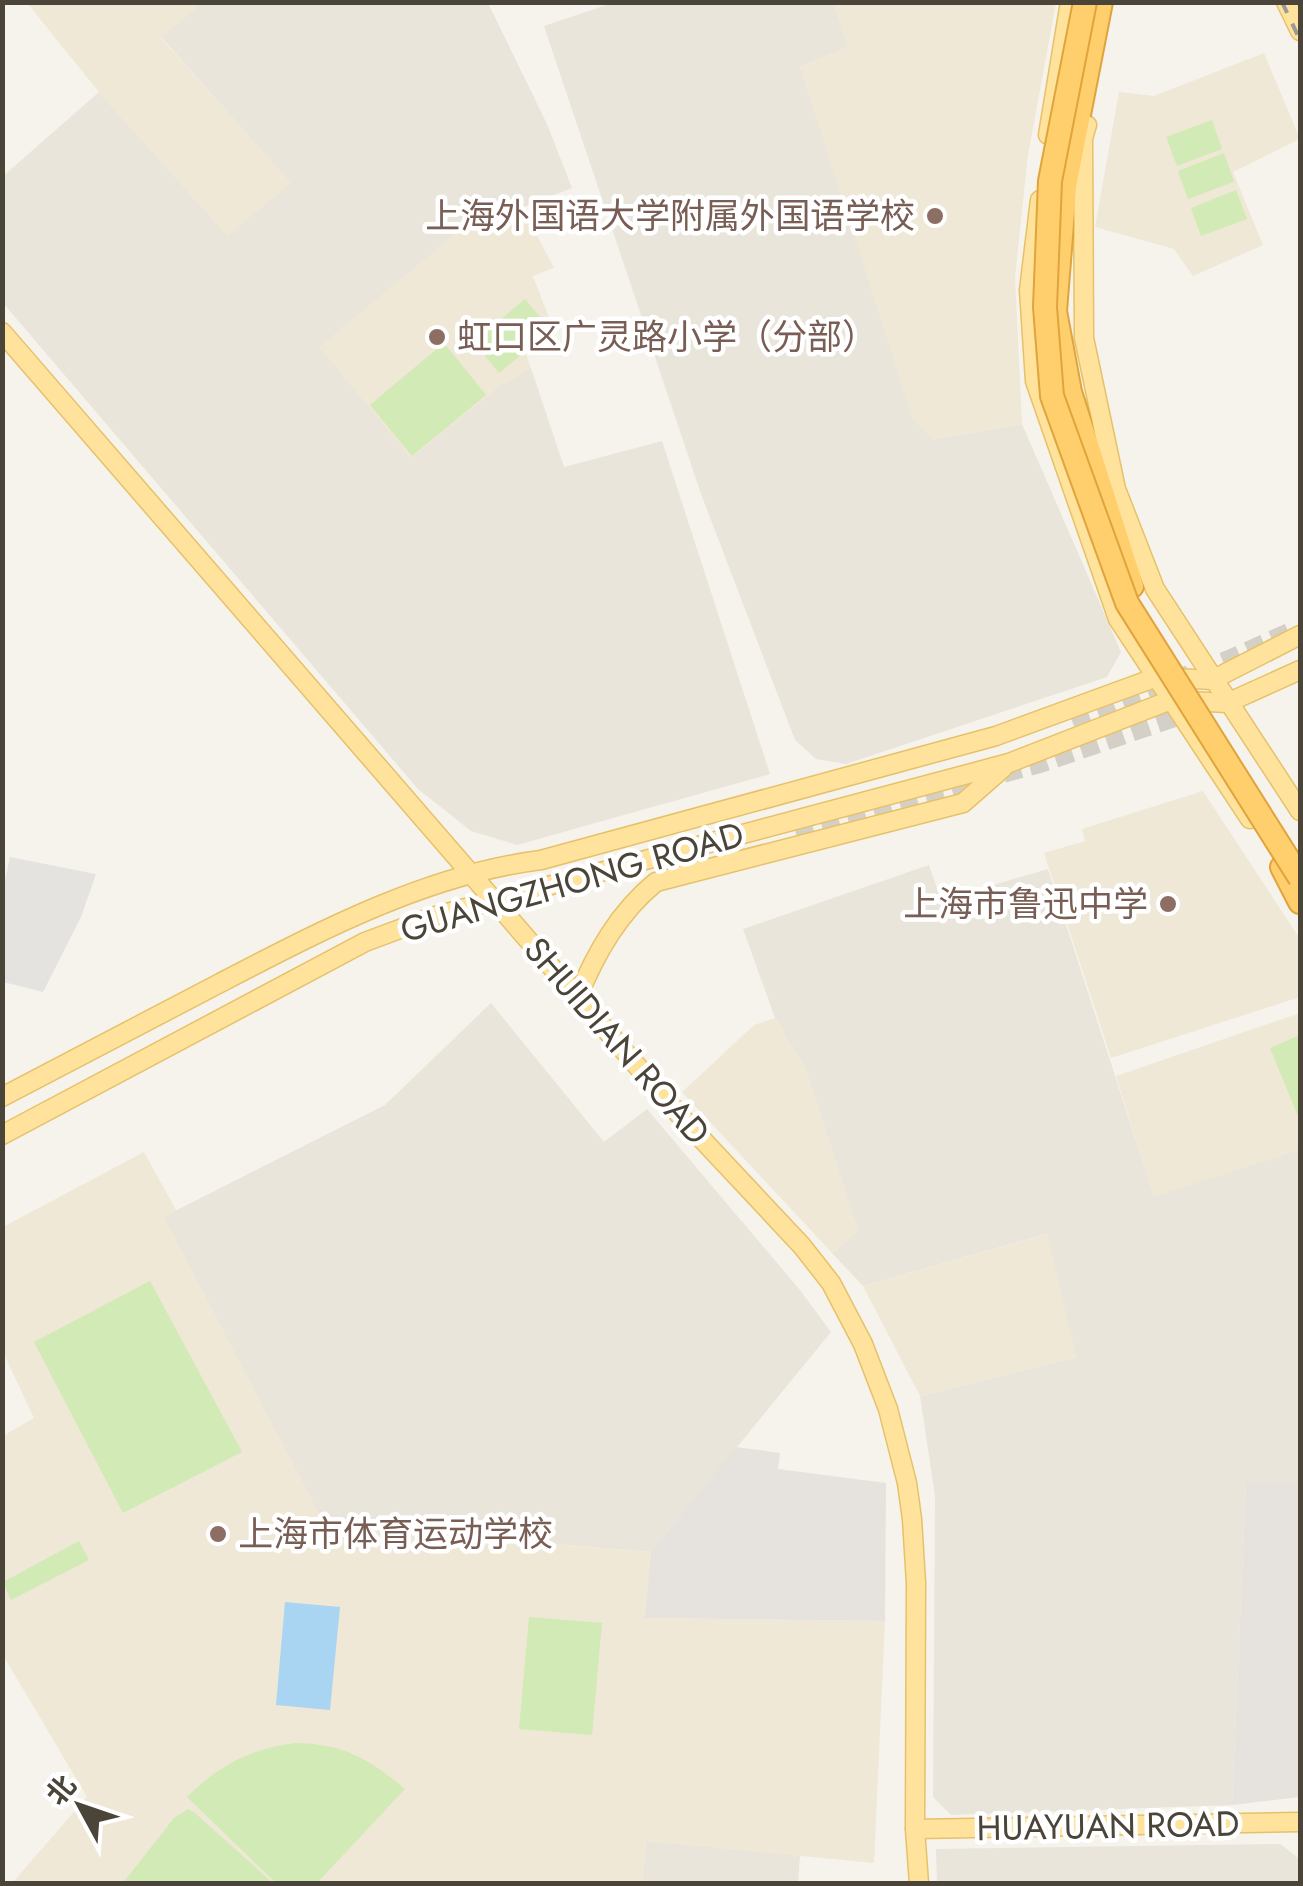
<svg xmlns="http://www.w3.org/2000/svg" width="1303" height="1886" font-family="Jost,'Noto Sans SC',sans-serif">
<rect width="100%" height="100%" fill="#f6f3ec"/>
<!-- residential -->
<g fill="#eae5da">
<path d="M201 3H488L547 124 572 188 455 234 501 385 531 368 564 467 662 441 770 774 517 845 471 831 418 789 3 303 2 177 99 92 228 235 290 183 161 37Z"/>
<path d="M612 3H834L848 47 800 67 932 439 1022 424 1121 652 1107 677 846 764 816 759 795 740 701 494 544 26Z"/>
<path d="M929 865 941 900 1048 869 1154 1196 1300 1149V1483H1246L1232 1805 951 1815 933 1797 935 1496 920 1396 1076 1357 1046 1234 863 1286 832 1253 858 1231 805 1068 775 1018 743 929Z"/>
<path d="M491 1003 604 1142 647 1109 800 1290 831 1332 651 1552 324 1524 163 1217 385 1105Z"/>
<path d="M646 1841 800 1855 798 1883 642 1884Z"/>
<path d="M1280 1844 1300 1859V1883H937L936 1849Z"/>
</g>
<!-- industrial -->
<g fill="#e6e2dd">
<path d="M736 1447 780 1453 778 1469 886 1483 885 1621 644 1618 651 1552Z"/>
<path d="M1246 1483H1300V1797L1232 1805Z"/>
</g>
<!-- education -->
<g fill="#efe8d6">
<path d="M27 3H201L161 38 291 183 227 236 99 92Z"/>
<path d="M834 3H1056L1028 155 1015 277 1022 424 932 439 913 419 800 67 848 47Z"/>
<path d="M1264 53 1300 139 1233 172 1263 245 1193 276 1174 249 1095 227 1119 92 1154 96Z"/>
<path d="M522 206 554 268 533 276 553 328 526 354 531 368 501 385 411 458 319 347 455 234Z"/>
<path d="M1203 791 1300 939V997L1111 1058 1044 853 1085 841 1082 829Z"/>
<path d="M1300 1013V1149L1154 1197 1116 1076Z"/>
<path d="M775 1018 805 1067 858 1231 832 1253 682 1092 754 1025Z"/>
<path d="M144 1152 176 1210 164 1217 324 1524 651 1552 645 1618 885 1621 874 1863 646 1841 642 1883H12L87 1797 3 1655V1436L34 1418 3 1352V1304L5 1302 2 1296 3 1227Z"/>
<path d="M1047 1234 1076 1357 920 1396 863 1286Z"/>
</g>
<!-- green -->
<g fill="#d2eab5">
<path d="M1212 120 1222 149 1177 166 1166 137Z"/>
<path d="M1224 153 1234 182 1188 199 1178 171Z"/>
<path d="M1236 190 1247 219 1201 236 1191 208Z"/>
<path d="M525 299 551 330 499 373 474 342Z"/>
<path d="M444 343 486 395 412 456 370 405Z"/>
<path d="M1300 1035V1121L1270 1048Z"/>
<path d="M150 1281 242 1452 123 1513 34 1342Z"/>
<path d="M79 1541 89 1560 11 1600 3 1582Z"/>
<path d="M529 1617 602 1623 592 1735 519 1729Z"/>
<path d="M295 1743C343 1744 368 1758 405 1789L317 1883H276L187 1797C219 1765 250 1749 295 1743Z"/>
<path d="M188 1809 195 1813 273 1883H123L174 1818Z"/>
</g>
<!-- parking -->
<path fill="#e5e3e0" d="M10 857 96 874 81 917 43 992 3 982V889Z"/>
<!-- water -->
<path fill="#a9d4f2" d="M285 1602 340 1607 330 1710 276 1705Z"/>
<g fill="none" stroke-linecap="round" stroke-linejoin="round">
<!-- major-tunnel -->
<g stroke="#d4d0c8" stroke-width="18" stroke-dasharray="18 9" stroke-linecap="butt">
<path d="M1071 718 1229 659 1291 631"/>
<path d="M795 830 1040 764 1192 712"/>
</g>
<!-- major casing -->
<g stroke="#e6c16a" stroke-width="21">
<g id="major">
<path d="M1286 2 1300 31"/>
<path d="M1087 125 1083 138 1084 338 1116 489 1155 589 1300 811"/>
<path d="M1048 135 1070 2"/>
<path d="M1040 200 1029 290 1035 381 1118 619 1250 819"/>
<path d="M2 332 683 1119 802 1246 831 1283 863 1344 888 1409 907 1483 912 1519 916 1583 915 1829 919 1884"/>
<path d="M578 996C596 953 619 912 656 882L963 803 1003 768"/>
<path d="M2 1097C75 1059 148 1021 220 983 320 931 428 874 541 860L996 736 1157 677 1212 680 1300 635"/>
<path d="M2 1135 365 942 432 917 1009 763 1171 700 1227 703 1300 670"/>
<path d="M915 1829 1300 1822"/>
</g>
</g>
<!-- highway casing -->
<g stroke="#e0a43c" stroke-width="26">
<g id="highway">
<path d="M1101 2 1065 186 1055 311 1070 392 1132 586"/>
<path d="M1282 867 1300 902"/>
</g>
</g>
<!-- major -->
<use href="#major" stroke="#ffe39c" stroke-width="18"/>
<!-- highway -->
<use href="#highway" stroke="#ffcf6e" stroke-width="22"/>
<!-- rail -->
<path stroke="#9a9a9a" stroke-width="4" stroke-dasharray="12 12" stroke-linecap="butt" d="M1282 2 1300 40"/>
<!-- highway-bridge casing -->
<g stroke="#e0a43c" stroke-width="26" stroke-linecap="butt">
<path id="highway-bridge" d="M1085 2 1050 181 1045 307 1052 396 1127 603 1300 878"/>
</g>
<!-- highway-bridge -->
<use href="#highway-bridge" stroke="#ffcf6e" stroke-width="22"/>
</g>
<!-- markers -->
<g fill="#8d6e63" stroke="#fff" stroke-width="4">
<circle cx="935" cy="216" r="10"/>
<circle cx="437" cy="337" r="10"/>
<circle cx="1168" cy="904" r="10"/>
<circle cx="218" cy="1534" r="10"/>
</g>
<g text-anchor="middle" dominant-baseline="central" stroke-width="9" stroke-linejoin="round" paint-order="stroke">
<!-- education labels -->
<g font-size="35" fill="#785e54" stroke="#fff" text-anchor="end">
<text x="915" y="216">上海外国语大学附属外国语学校</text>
<text x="457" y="337" text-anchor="start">虹口区广灵路小学（分部）</text>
<text x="1148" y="904">上海市鲁迅中学</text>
<text x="238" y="1534" text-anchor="start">上海市体育运动学校</text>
</g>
<!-- street labels -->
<g font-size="35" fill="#4b4439" stroke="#fff">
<text transform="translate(572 882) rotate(-16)">GUANGZHONG ROAD</text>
<text transform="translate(617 1041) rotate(49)">SHUIDIAN ROAD</text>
<text transform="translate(1108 1826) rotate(-1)">HUAYUAN ROAD</text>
</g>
</g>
<!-- border -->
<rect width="1303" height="1886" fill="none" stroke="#4b4439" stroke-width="10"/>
<!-- north arrow -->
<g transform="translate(80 1806) rotate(310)" stroke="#ffffff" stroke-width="8" paint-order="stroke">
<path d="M0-8L18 38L0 25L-18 38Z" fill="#4b4439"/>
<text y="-15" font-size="28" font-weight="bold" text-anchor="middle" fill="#4b4439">北</text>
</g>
</svg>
